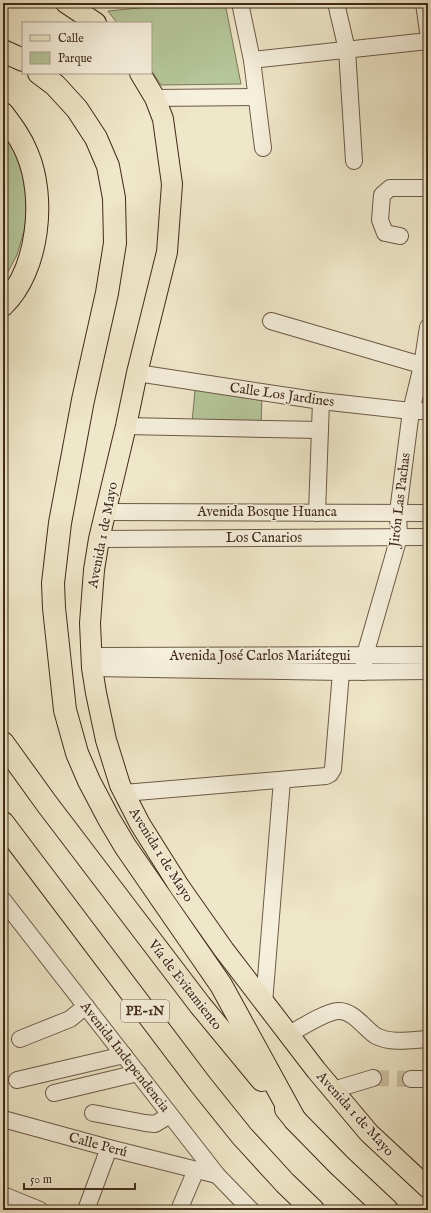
<svg xmlns="http://www.w3.org/2000/svg" width="431" height="1213" font-family="'IM FELL English',serif">
<rect width="100%" height="100%" fill="#efe7c9"/>
<filter id="stains"><feTurbulence type="fractalNoise" baseFrequency=".005" numOctaves="4"/><feColorMatrix values="0 0 0 0 .2 0 0 0 0 .09 0 0 0 0 .02 0 0 0 .5 -.17"/></filter>
<radialGradient id="worn" r=".72"><stop offset=".6" stop-color="#630" stop-opacity="0"/><stop offset="1" stop-color="#630" stop-opacity=".3"/></radialGradient>
<!-- park -->
<g fill="#b5c69a" stroke="#7b785a">
<path d="M188 3H225L241 84 161 85 151 70V23H117L108 11Z"/>
<path d="M3 129 20 155 28 204 24 231 17 255 3 281Z"/>
<path d="M195 390 262 395 261 426 192 422Z"/>
</g>
<g fill="none" stroke-linecap="round" stroke-linejoin="round">
<!-- minor-tunnel -->
<path stroke="#ccc1a6" stroke-width="16" stroke-dasharray="16 8" stroke-linecap="butt" d="M373 1078 411 1079"/>
<!-- minor casing -->
<g stroke="#6c5946" stroke-width="18">
<g id="minor">
<path d="M240 3 252 60 263 148"/>
<path d="M336 3 347 50 354 161"/>
<path d="M424 3 428 32"/>
<path d="M252 60 428 41"/>
<path d="M155 98 256 97"/>
<path d="M400 236 385 233 380 220 382 195 390 188H428"/>
<path d="M271 321 428 367"/>
<path d="M137 373 321 401 411 411H428"/>
<path d="M126 426 320 430"/>
<path d="M105 512 428 513"/>
<path d="M317 513 321 401"/>
<path d="M99 539 428 537"/>
<path d="M92 656 428 655"/>
<path d="M92 668 341 672 428 671"/>
<path d="M363 672 365 655 399 537 398 512 411 411 422 366 428 327"/>
<path d="M124 793 326 776 330 774 333 769 341 672"/>
<path d="M3 900 217 1175 251 1210"/>
<path d="M264 1003 282 780"/>
<path d="M288 1035C300 1028 325 1012 338 1011 353 1010 365 1029 376 1036 392 1044 411 1040 428 1039"/>
<path d="M20 1039 70 1019 86 1006"/>
<path d="M411 1079H428"/>
<path d="M17 1080 124 1055"/>
<path d="M333 1090 373 1078"/>
<path d="M54 1093 138 1073"/>
<path d="M93 1113 145 1123 155 1124 170 1115"/>
<path d="M3 1119 109 1148 217 1175"/>
<path d="M3 1195 40 1210"/>
<path d="M86 1210 109 1148"/>
<path d="M179 1210 196 1170"/>
</g>
</g>
<!-- major casing -->
<g stroke="#412a1b" stroke-width="22">
<g id="major">
<path d="M66 3 96 23"/>
<path d="M140 73 155 98 163 119 172 184 167 252 137 373 126 426 99 539 94 570 90 623 92 668 96 693 106 740 120 785 140 824 179 886 224 950 316 1070 369 1133 428 1188"/>
</g>
</g>
<!-- highway casing -->
<g stroke="#412a1b" stroke-width="24">
<g id="highway">
<path d="M3 51 23 60"/>
<path d="M39 73 55 85 77 109 96 138 108 166 114 198 115 243 107 293 83 400 60 523 53 583 54 608 65 710 77 753 89 781 109 819 125 846 221 985 295 1120"/>
<path d="M3 114C12 126 21 138 27 153 46 197 39 270 3 305"/>
<path d="M3 743 47 804 200 1005 262 1080"/>
<path d="M3 823 201 1085 242 1136 285 1183 313 1210"/>
<path d="M286 1109 295 1120 339 1165 387 1210"/>
</g>
</g>
<!-- minor -->
<use href="#minor" stroke="#f5efdc" stroke-width="16"/>
<!-- major -->
<use href="#major" stroke="#efe7c9" stroke-width="20"/>
<!-- highway -->
<use href="#highway" stroke="#efe7c9" stroke-width="22"/>
</g>
<g text-anchor="middle" dominant-baseline="central" stroke-width="3" stroke-linejoin="round" paint-order="stroke">
<!-- shield labels -->
<rect fill="#f5efdc" stroke="#776555" stroke-width="1" x="121" y="1000" width="48" height="22" rx="3"/>
<g font-size="13" font-weight="bold" fill="#412a1b">
<text x="145" y="1011">PE-1N</text>
</g>
<!-- street labels -->
<g font-size="14" fill="#412a1b" stroke="#f5efdc">
<text transform="translate(282 395) rotate(8)">Calle Los Jardines</text>
<text transform="translate(400 500) rotate(-83)">Jirón Las Pachas</text>
<text x="267" y="512">Avenida Bosque Huanca</text>
<text transform="translate(103 535) rotate(-79)">Avenida 1 de Mayo</text>
<text x="264" y="538">Los Canarios</text>
<text x="260" y="656">Avenida José Carlos Mariátegui</text>
<text transform="translate(161 855) rotate(58)">Avenida 1 de Mayo</text>
<text transform="translate(185 985) rotate(52)">Vía de Evitamiento</text>
<text transform="translate(125 1057) rotate(52)">Avenida Independencia</text>
<text transform="translate(355 1114) rotate(48)">Avenida 1 de Mayo</text>
<text transform="translate(98 1145) rotate(15)">Calle Perú</text>
</g>
</g>
<!-- margin -->
<rect width="431" height="1213" fill="none" stroke="#efe7c9" stroke-width="16"/>
<rect x="4" y="4" width="423" height="1205" fill="none" stroke="#412a1b" stroke-width="2"/>
<rect x="8" y="8" width="415" height="1197" fill="none" stroke="#412a1b"/>
<!-- legend -->
<rect x="22" y="22" width="130" height="52" fill="#f5efdc" stroke="#ada08f"/>
<rect x="30" y="35" width="20" height="6" fill="#efe7c9" stroke="#ada08f"/>
<text x="58" y="42" font-size="12" fill="#412a1b">Calle</text>
<rect x="30" y="52" width="20" height="12" fill="#b5c69a" stroke="#ada08f"/>
<text x="58" y="62" font-size="12" fill="#412a1b">Parque</text>
<!-- scale -->
<path d="M24 1183v6h111v-6" fill="none" stroke="#412a1b" stroke-width="2"/>
<text x="30" y="1183" font-size="12" fill="#412a1b" stroke="#f5efdc" stroke-width="3" paint-order="stroke">50 m</text>
<rect width="100%" height="100%" filter="url(#stains)"/>
<rect width="100%" height="100%" fill="url(#worn)"/>
</svg>
